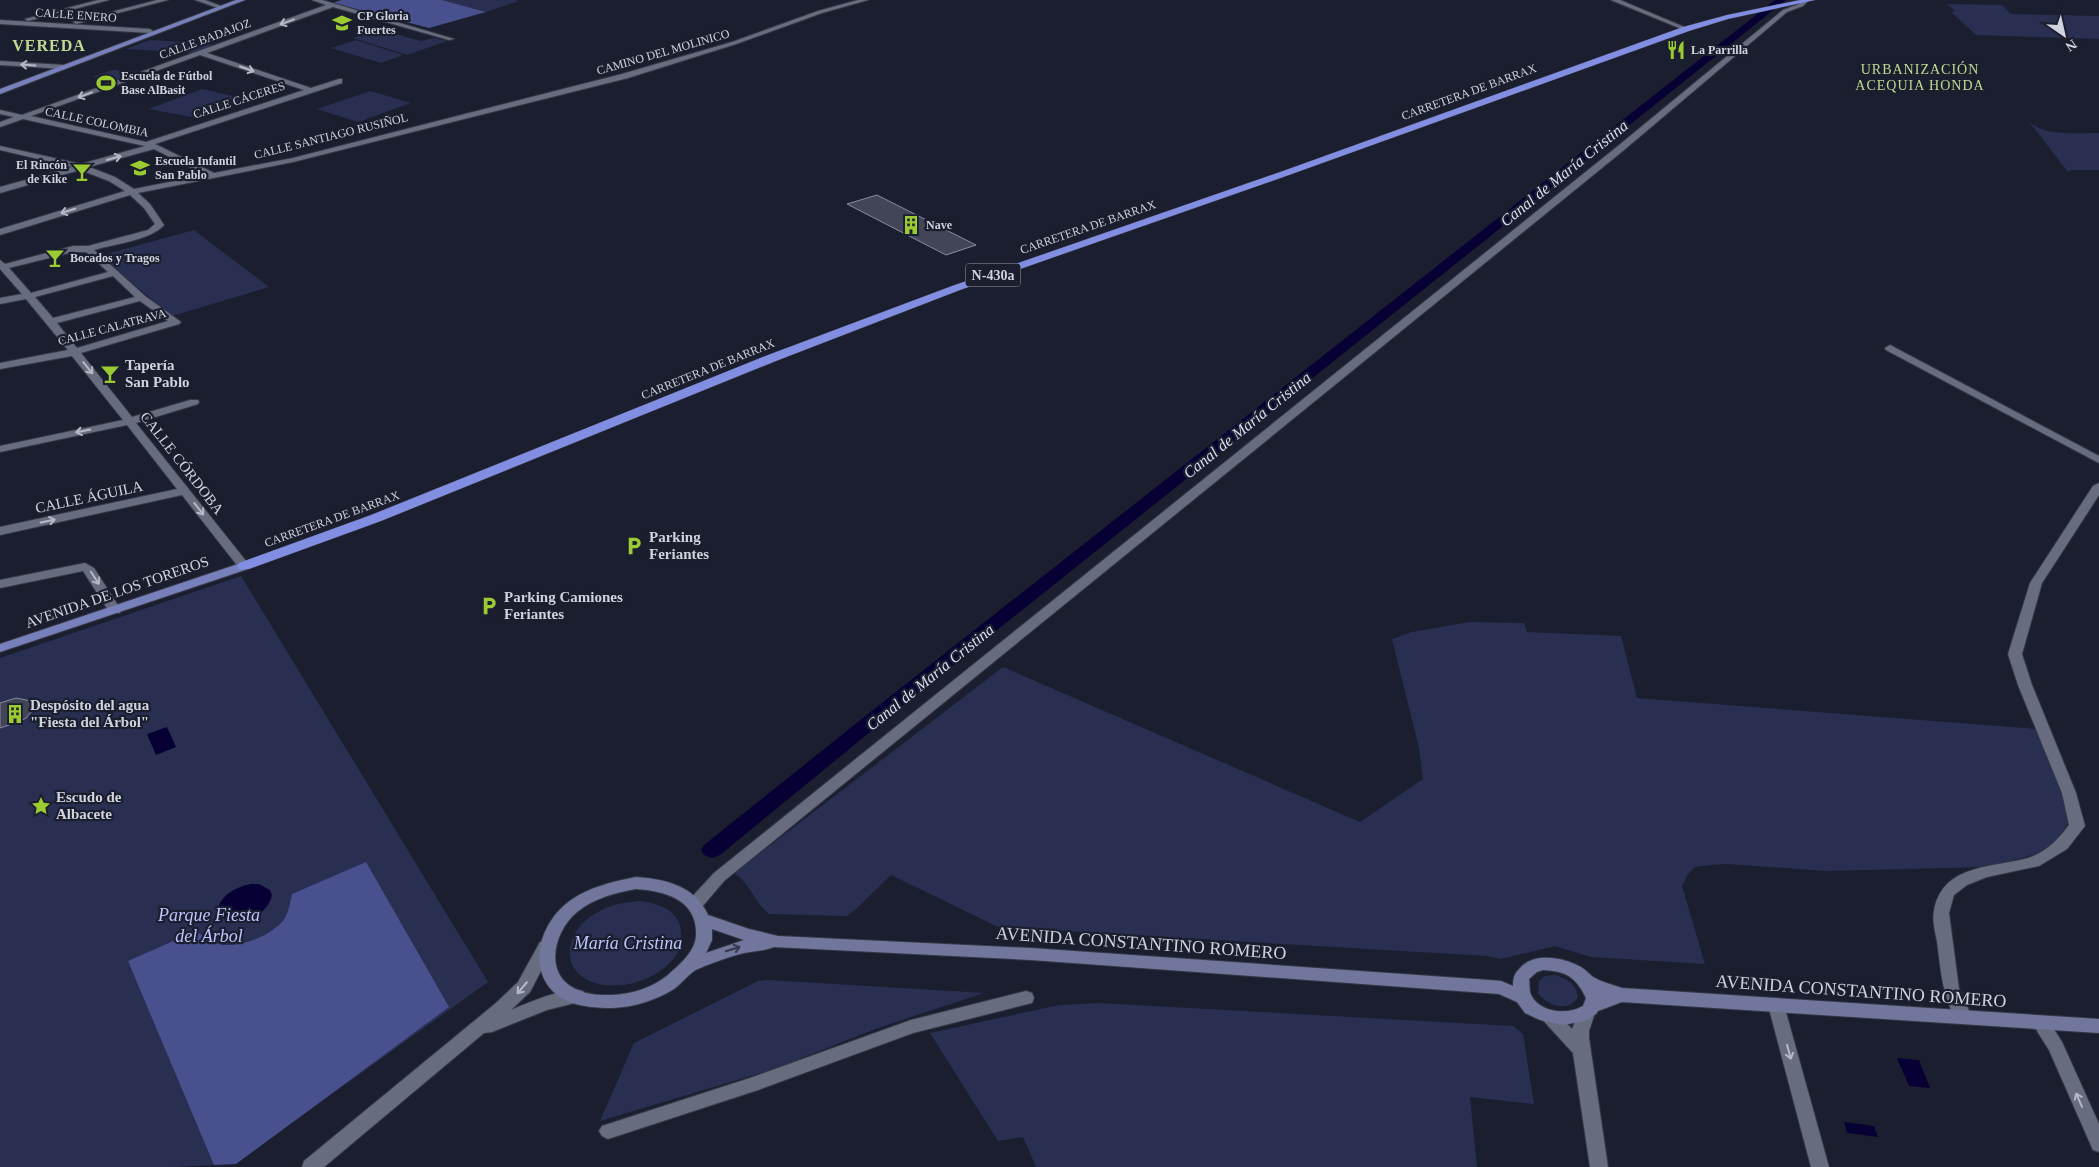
<svg xmlns="http://www.w3.org/2000/svg" width="2099" height="1167" font-family="Georgia,serif">
<rect width="100%" height="100%" fill="#1b1e2e"/>
<!-- green -->
<g fill="#292f51">
<path d="M442 0H515L519 1 486 12Z"/>
<path d="M1947 4 2002 5 2011 14 2099 16V39L1976 35 1951 12 1955 11Z"/>
<path d="M385 28 390 30 388 32 421 41 434 38 447 41 407 55 353 38Z"/>
<path d="M150 40 184 42 182 43 215 45 194 53 126 49Z"/>
<path d="M356 40 403 55 381 63 331 48Z"/>
<path d="M113 70 140 72 119 79 91 77Z"/>
<path d="M202 89 246 99 196 118 149 109Z"/>
<path d="M370 91 411 103 358 122 317 109Z"/>
<path d="M2027 119C2043 138 2076 132 2099 133V170H2072L2068 172Z"/>
<path d="M194 230 269 287 172 316 99 256Z"/>
<path d="M241 576 488 982 235 1164 173 1167H0V658Z"/>
<path d="M1469 622 1524 623 1527 632 1621 636 1637 698 2036 729 2067 802 2068 822 2061 838 2040 853 1988 867 1826 871 1727 864 1711 865 1695 867 1688 874 1682 886 1705 964 1591 957 1555 946 1501 959 1487 956 998 927 891 875 856 909 847 916 769 914C755 903 750 883 734 873L1003 667 1360 822 1423 779 1419 748 1392 639 1412 632Z"/>
<path d="M641 901C665 905 684 913 681 941 680 956 666 968 654 975 637 984 618 988 599 984 567 978 561 945 582 924 592 914 605 907 618 904 626 902 634 902 641 901Z"/>
<path d="M1555 975C1567 979 1576 983 1578 997 1569 1013 1547 1006 1538 993L1539 981 1545 976Z"/>
<path d="M769 980 984 993 878 1028 771 1070 600 1121 634 1043 758 981Z"/>
<path d="M1099 1003 1513 1026 1523 1034 1534 1104 1470 1097 1477 1167H1036L1023 1137 998 1141 930 1033 1059 1005Z"/>
</g>
<!-- forest -->
<g fill="#48508e">
<path d="M341 0H442L486 12 429 28 333 3Z"/>
<path d="M366 862 449 1007 236 1164 214 1165 128 961 196 931C204 937 213 944 224 945 243 946 267 937 281 923 288 916 290 904 292 894Z"/>
</g>
<!-- water -->
<g fill="#070034">
<path d="M167 727 176 747 156 755 147 734Z"/>
<path d="M251 884H259L270 890 272 895C268 916 239 927 221 917L218 907C224 893 236 887 251 884Z"/>
<path d="M1897 1058 1919 1060 1930 1088 1909 1086Z"/>
<path d="M1844 1122 1874 1126 1878 1137 1847 1133Z"/>
</g>
<g fill="none" stroke-linecap="round" stroke-linejoin="round">
<!-- canal -->
<path fill="#070034" fill-rule="evenodd" d="M1775 0H1786L892 714 720 855 712 858 704 855 701 850 704 845 878 706Z"/>
</g>
<!-- building -->
<g fill="#424557" stroke="#888ca1">
<path d="M877 195 976 245 946 255 847 204Z"/>
<path d="M16 698 31 701 34 705 33 710 26 718 18 722 0 728V703Z"/>
</g>
<g fill="none" stroke-linecap="round" stroke-linejoin="round">
<!-- street casing -->
<g stroke="#363845" stroke-width="2">
<g id="street">
<path d="M98 0H109L28 21 25 19Z"/>
<path d="M157 0H168L76 24 73 22Z"/>
<path d="M195 0H205L221 6 218 8Z"/>
<path d="M312 0H322L454 39 449 40 333 7 207 53 311 88 339 79H342V83L155 144 214 173 293 158 622 74 732 42 818 11 858 0H868L822 13 736 44 628 78 293 162 138 193 150 204 164 225C151 240 114 244 94 250L145 296 181 322 179 324 81 353 132 417 190 400H198L199 402 198 404 136 423 250 566 244 570 240 569 182 495 0 535V527L177 489 127 425 0 452V446L123 420 72 356 0 369V363L68 350 26 299 0 304V298L22 294 0 269V260L5 264 73 246H88L148 230 155 224 144 208 130 195 0 235V229L125 191 109 181 80 170 0 193V187L72 167 0 150V146L81 164 145 146 23 119 0 127V122L14 117 0 114V110L22 115 326 5ZM200 55 304 90 146 142 31 116ZM154 149 205 175 134 189 115 177 89 167ZM73 252H86L108 272 31 293 9 268ZM113 276 135 297 53 318 35 297ZM140 301 168 321 77 348 57 323Z"/>
<path d="M1611 0H1620L1689 29 1684 30Z"/>
<path d="M1802 0H1809L1803 6 1787 12 1624 150 724 881 701 908 695 910 689 908 687 904 689 900 714 873 1618 146 1783 10 1799 4Z"/>
<path d="M0 20 150 29 153 31 150 33 0 24Z"/>
<path d="M0 61 64 65 68 67 64 69 0 65Z"/>
<path d="M1890 345 2099 456V463L1886 350 1885 348Z"/>
<path d="M2099 483V495L2042 583 2022 654 2032 685 2076 793 2085 826 2067 849 2039 866 1987 877 1967 885 1954 895 1949 913 1959 989 1972 1017 1969 1022 1963 1024 1957 1022C1942 994 1941 972 1937 941 1935 932 1932 920 1934 911 1942 864 1992 868 2028 858 2045 853 2059 839 2069 825L2062 793 2018 685 2008 654 2030 583 2093 486Z"/>
<path d="M85 563 94 568 121 610 120 613H110L83 571 0 588V580Z"/>
<path d="M546 940 552 942 554 946 530 992 511 1010C528 1003 566 986 583 991L585 996 583 1001 547 1010 492 1032 484 1033 324 1167H302L304 1161 496 1003 518 982 540 942Z"/>
<path d="M1026 991 1032 993 1034 998 1032 1003 913 1033 758 1090 608 1139 602 1136 599 1131 602 1126 750 1078 911 1020Z"/>
<path d="M1776 998 1782 1000 1784 1005 1829 1167H1811L1768 1005 1770 1000Z"/>
<path d="M1587 1006 1593 1008 1595 1013 1589 1031V1038L1608 1167H1590L1573 1053 1540 1017 1543 1012C1556 1008 1564 1021 1572 1029L1581 1008Z"/>
<path d="M2041 1016 2047 1018 2062 1042 2099 1124V1152L2093 1150 2049 1050 2032 1023 2035 1018Z"/>
</g>
</g>
<!-- secondary casing -->
<g stroke="#363845" stroke-width="2">
<path id="secondary" d="M636 877C666 879 695 886 708 915L749 929 778 936 1031 948 1489 980 1501 981 1513 986C1513 976 1515 973 1522 966 1537 952 1565 958 1581 967 1586 970 1589 974 1593 977 1602 982 1613 985 1622 988L2099 1019V1033L1622 1002 1598 1011 1596 1014 1585 1021 1563 1025 1540 1020 1525 1013 1517 1002 1499 994 1031 960 774 947C764 951 754 951 744 953 734 955 703 966 694 971 687 976 681 984 674 989 656 1000 635 1007 613 1008 598 1008 579 1007 565 1000 526 979 536 928 566 904 585 888 611 882 636 877ZM636 889C666 891 698 900 696 936 695 952 679 965 668 975 652 988 632 994 612 995 601 995 588 995 578 990 543 976 553 932 577 912 594 898 615 893 636 889ZM712 929 741 939 744 940 706 953 712 940ZM1543 970C1566 971 1576 977 1586 998L1583 1006C1567 1015 1540 1013 1531 995 1529 991 1530 984 1529 979L1537 972Z"/>
</g>
<!-- primary casing -->
<g stroke="#363845" stroke-width="2">
<g id="primary">
<path d="M236 0H245L0 94V89Z"/>
<path d="M244 562 250 566 248 569 0 652V644Z"/>
</g>
</g>
<!-- highway casing -->
<g stroke="#363845" stroke-width="1">
<path id="highway" d="M1800 0H1815L1728 19 1689 31 1289 175 960 290 776 361 381 521 249 569H239L237 566 239 563 371 515 768 355 952 286 1283 171 1683 27 1727 15Z"/>
</g>
<!-- street -->
<use href="#street" fill="#686c7f" fill-rule="evenodd"/>
<!-- secondary -->
<use href="#secondary" fill="#70769c" fill-rule="evenodd"/>
<!-- primary -->
<use href="#primary" fill="#7780ba" fill-rule="evenodd"/>
<!-- highway -->
<use href="#highway" fill="#818ee1" fill-rule="evenodd"/>
</g>
<!-- one-way arrows -->
<defs><path id="oneway-shaft" d="M-6 0H5M1.5-3L5.5 0L1.5 3" fill="none" stroke-width="1.6" stroke-linecap="round" stroke-linejoin="round" transform="scale(1.25)"/></defs>
<g stroke="#b6b8c6">
<use href="#oneway-shaft" transform="translate(287 22) rotate(160)"/>
<use href="#oneway-shaft" transform="translate(28 65) rotate(-176)"/>
<use href="#oneway-shaft" transform="translate(247 69) rotate(19)"/>
<use href="#oneway-shaft" transform="translate(85 95) rotate(160)"/>
<use href="#oneway-shaft" transform="translate(114 158) rotate(-16)"/>
<use href="#oneway-shaft" transform="translate(68 211) rotate(163)"/>
<use href="#oneway-shaft" transform="translate(88 368) rotate(51)"/>
<use href="#oneway-shaft" transform="translate(83 431) rotate(168)"/>
<use href="#oneway-shaft" transform="translate(199 509) rotate(52)"/>
<use href="#oneway-shaft" transform="translate(48 521) rotate(-12)"/>
<use href="#oneway-shaft" transform="translate(95 578) rotate(57)"/>
<use href="#oneway-shaft" transform="translate(522 988) rotate(130)"/>
<use href="#oneway-shaft" transform="translate(1789 1052) rotate(75)"/>
<use href="#oneway-shaft" transform="translate(2079 1100) rotate(-114)"/>
</g>
<use stroke="#35384f" href="#oneway-shaft" transform="translate(733 949) rotate(-17)"/>
<!-- icons -->
<defs>
<g id="school-bare" transform="scale(1.5)"><path d="M0-5L7-2L0 1L-7-2ZM-4 1L0 2.5L4 1V4Q0 6-4 4Z" fill="#9bcb32" stroke="#1b1e2e" stroke-width="2.5" paint-order="stroke"/></g>
<g id="restaurant-bare" transform="scale(1.5)"><path d="M-5-6h1v4h1v-4h1v4h1v-4h1v5L-1.5 .5V6h-2V.5L-5-1ZM5-6V6H3V1.5H1.5Q1.5-4 5-6Z" fill="#9bcb32" stroke="#1b1e2e" stroke-width="2.5" paint-order="stroke"/></g>
<g id="stadium-bare" transform="scale(1.5)"><path d="M0-5a6.5 5 0 1 0 0 10a6.5 5 0 1 0 0-10ZM-3.5-1.8h7v3.6h-7Z" fill="#9bcb32" stroke="#1b1e2e" stroke-width="2.5" paint-order="stroke"/></g>
<g id="bar-bare" transform="scale(1.5)"><path d="M-6-5H6L.8 .8V4.5H3.5V6h-7V4.5H-.8V.8Z" fill="#9bcb32" stroke="#1b1e2e" stroke-width="2.5" paint-order="stroke"/></g>
<g id="building-bare" transform="scale(1.5)"><path d="M-4-6H4V6H1V3H-1V6H-4ZM-2.5-4.3h1.7v1.8h-1.7ZM.8-4.3h1.7v1.8H.8ZM-2.5-1h1.7V.8h-1.7ZM.8-1h1.7V.8H.8Z" fill="#9bcb32" stroke="#1b1e2e" stroke-width="2.5" paint-order="stroke"/></g>
<g id="parking-bare" transform="scale(1.5)"><path d="M-3.5-5.5H1a3.5 3.5 0 0 1 0 7H-1V5.5H-3.5ZM-1-3.4V-.6H.8a1.4 1.4 0 0 0 0-2.8Z" fill="#9bcb32" stroke="#1b1e2e" stroke-width="2.5" paint-order="stroke"/></g>
<g id="sight-bare" transform="scale(1.5)"><path d="M0-6L1.8-2.2L6-1.7L2.9 1.2L3.7 5.4L0 3.3L-3.7 5.4L-2.9 1.2L-6-1.7L-1.8-2.2Z" fill="#9bcb32" stroke="#1b1e2e" stroke-width="2.5" paint-order="stroke"/></g>
</defs>
<g fill-rule="evenodd">
<use href="#school-bare" x="342" y="23"/>
<use href="#restaurant-bare" x="1676" y="50"/>
<use href="#stadium-bare" x="106" y="83"/>
<use href="#school-bare" x="140" y="168"/>
<use href="#bar-bare" x="82" y="172"/>
<use href="#building-bare" x="911" y="225"/>
<use href="#bar-bare" x="55" y="258"/>
<use href="#bar-bare" x="110" y="374"/>
<use href="#parking-bare" x="634" y="546"/>
<use href="#parking-bare" x="489" y="606"/>
<use href="#building-bare" x="15" y="714"/>
<use href="#sight-bare" x="41" y="806"/>
</g>
<g text-anchor="middle" dominant-baseline="central" stroke-width="4.5" stroke-linejoin="round" paint-order="stroke">
<!-- far-street labels -->
<g font-size="12" fill="#d0d2dd" stroke="#1b1e2e">
<text transform="translate(76 15) rotate(4)">CALLE ENERO</text>
<text transform="translate(205 39) rotate(-20)">CALLE BADAJOZ</text>
<text transform="translate(663 52) rotate(-16)">CAMINO DEL MOLINICO</text>
<text transform="translate(1469 92) rotate(-20)">CARRETERA DE BARRAX</text>
<text transform="translate(239 100) rotate(-18)">CALLE CÁCERES</text>
<text transform="translate(97 122) rotate(12)">CALLE COLOMBIA</text>
<text transform="translate(331 136) rotate(-14)">CALLE SANTIAGO RUSIÑOL</text>
<text transform="translate(1088 227) rotate(-19)">CARRETERA DE BARRAX</text>
<text transform="translate(112 327) rotate(-15)">CALLE CALATRAVA</text>
<text transform="translate(708 369) rotate(-22)">CARRETERA DE BARRAX</text>
<text transform="translate(332 519) rotate(-20)">CARRETERA DE BARRAX</text>
</g>
<!-- far-poi labels -->
<g font-size="12" font-weight="bold" fill="#d0d2dd" stroke="#1b1e2e" text-anchor="start">
<text x="357" y="16">CP Gloria<tspan x="357" dy="14">Fuertes</tspan></text>
<text x="1691" y="50">La Parrilla</text>
<text x="121" y="76">Escuela de Fútbol<tspan x="121" dy="14">Base AlBasit</tspan></text>
<text x="155" y="161">Escuela Infantil<tspan x="155" dy="14">San Pablo</tspan></text>
<text x="67" y="165" text-anchor="end">El Rincón<tspan x="67" dy="14">de Kike</tspan></text>
<text x="926" y="225">Nave</text>
<text x="70" y="258">Bocados y Tragos</text>
</g>
<!-- far-neighbourhood labels -->
<g font-size="14" letter-spacing="1" fill="#bfdb93" stroke="#1b1e2e">
<text x="1920" y="69">URBANIZACIÓN<tspan x="1920" dy="16">ACEQUIA HONDA</tspan></text>
</g>
<!-- shield labels -->
<rect fill="#1b1e2e" stroke="#9a9ca8" stroke-width="1" x="965.5" y="263.5" width="55" height="23" rx="4"/>
<g font-size="14" font-weight="bold" fill="#d0d2dd">
<text x="993" y="275">N-430a</text>
</g>
<!-- poi labels -->
<g font-size="15" font-weight="bold" fill="#d0d2dd" stroke="#1b1e2e" text-anchor="start">
<text x="125" y="365">Tapería<tspan x="125" dy="17">San Pablo</tspan></text>
<text x="649" y="537">Parking<tspan x="649" dy="17">Feriantes</tspan></text>
<text x="504" y="597">Parking Camiones<tspan x="504" dy="17">Feriantes</tspan></text>
<text x="30" y="705">Despósito del agua<tspan x="30" dy="17">"Fiesta del Árbol"</tspan></text>
<text x="56" y="797">Escudo de<tspan x="56" dy="17">Albacete</tspan></text>
</g>
<!-- street labels -->
<g font-size="15" fill="#d0d2dd" stroke="#1b1e2e">
<text transform="translate(182 463) rotate(52)">CALLE CÓRDOBA</text>
<text transform="translate(89 497) rotate(-12)">CALLE ÁGUILA</text>
<text transform="translate(117 592) rotate(-19)">AVENIDA DE LOS TOREROS</text>
</g>
<!-- far-district labels -->
<g font-size="16" font-weight="bold" letter-spacing="1" fill="#bfdb93" stroke="#1b1e2e">
<text x="49" y="45">VEREDA</text>
</g>
<!-- water labels -->
<g font-size="16" font-style="italic" fill="#dadef1" stroke="#1b1e2e">
<text transform="translate(1564 173) rotate(-39)">Canal de María Cristina</text>
<text transform="translate(1247 425) rotate(-39)">Canal de María Cristina</text>
<text transform="translate(930 677) rotate(-39)">Canal de María Cristina</text>
</g>
<!-- near-park labels -->
<g font-size="18" font-style="italic" fill="#bbc6fe" stroke="#1b1e2e">
<text x="209" y="915">Parque Fiesta<tspan x="209" dy="21">del Árbol</tspan></text>
<text x="628" y="943">María Cristina</text>
</g>
<!-- near-street labels -->
<g font-size="18" fill="#d0d2dd" stroke="#1b1e2e">
<text transform="translate(1141 943) rotate(4)">AVENIDA CONSTANTINO ROMERO</text>
<text transform="translate(1861 991) rotate(4)">AVENIDA CONSTANTINO ROMERO</text>
</g>
</g>
<!-- north arrow -->
<g transform="translate(2064 35) rotate(146)" stroke="#1b1e2e" stroke-width="4" paint-order="stroke">
<path d="M0-4L9 19L0 12L-9 19Z" fill="#d0d2dd"/>
<text y="-8" font-size="14" font-weight="bold" text-anchor="middle" fill="#d0d2dd">N</text>
</g>
</svg>
